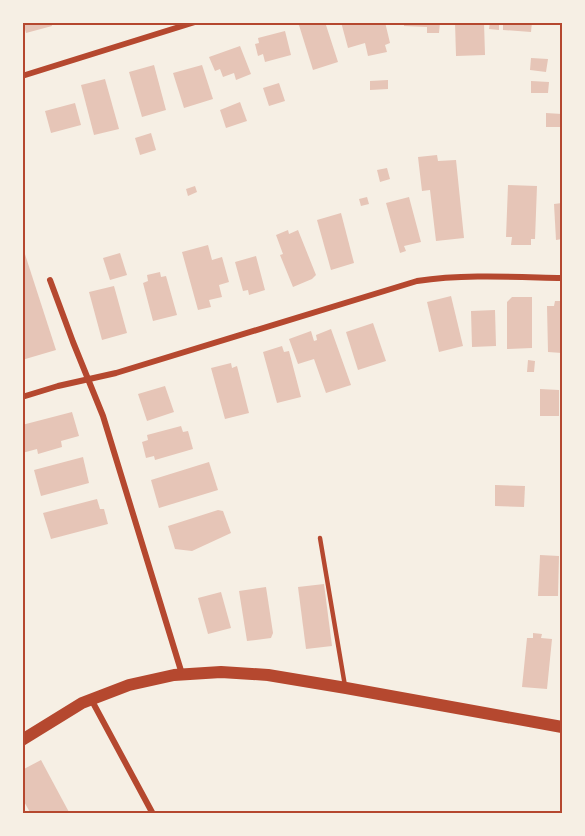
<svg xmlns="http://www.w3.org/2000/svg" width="585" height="836" font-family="Mulish,sans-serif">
<rect width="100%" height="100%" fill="#f6efe4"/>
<!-- building -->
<g fill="#e6c5b7">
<path d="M23 22H51L52 26 26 33Z"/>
<path d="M298 22H309L310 25 318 22H325L338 62 313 70Z"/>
<path d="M341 22H385L390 43 385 45 387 52 368 56 365 43 348 48Z"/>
<path d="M404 22H440L439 33H427V27L404 26Z"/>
<path d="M455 22H484L485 55 456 56Z"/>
<path d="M490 22H499V30L489 29Z"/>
<path d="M503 22H532L531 32 503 30Z"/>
<path d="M285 31 291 55 265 62 263 54 258 56 255 44 259 43 258 38Z"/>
<path d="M240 46 251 74 236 80 234 73 223 77 220 69 215 71 209 57Z"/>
<path d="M531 58 548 59 546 72 530 70Z"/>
<path d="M154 65 166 110 142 117 129 72Z"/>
<path d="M202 65 213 99 184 108 173 73Z"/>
<path d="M105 79 119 129 94 135 81 85Z"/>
<path d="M388 80V89L370 90V81Z"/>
<path d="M531 81 549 82 548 93H531Z"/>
<path d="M279 83 285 101 269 106 263 88Z"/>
<path d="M240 102 247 121 226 128 220 110Z"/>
<path d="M75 103 81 125 51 133 45 111Z"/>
<path d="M546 113 562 114V127H546Z"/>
<path d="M151 133 156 150 140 155 135 138Z"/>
<path d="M437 155 438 161 456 160 464 238 436 241 430 190 422 191 418 157Z"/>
<path d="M387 168 390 179 380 182 377 170Z"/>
<path d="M508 185 537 186 535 239H531V245H511L512 237H506Z"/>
<path d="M195 186 197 192 188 196 186 189Z"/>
<path d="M367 197 369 204 361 206 359 199Z"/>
<path d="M409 197 421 242 404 246 406 251 400 253 386 203Z"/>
<path d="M562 203V239L556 240 554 204Z"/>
<path d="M341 213 354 263 331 270 317 220Z"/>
<path d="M288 230 289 234 298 230 316 275 312 279 293 287 280 255 283 254 276 235Z"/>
<path d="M22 245 56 350 22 360Z"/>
<path d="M208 245 212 260 222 257 229 282 219 285 222 297 209 300 211 307 198 310 182 252Z"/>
<path d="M120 253 127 275 110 280 103 258Z"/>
<path d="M256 256 265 290 249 295 248 290 243 291 235 262Z"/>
<path d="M160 272 161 277 166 276 177 315 153 321 143 283 148 281 147 275Z"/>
<path d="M114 286 127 333 102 340 89 292Z"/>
<path d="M451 296 463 346 439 352 427 302Z"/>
<path d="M512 297H532V348L507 349V302Z"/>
<path d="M555 301H562V353L548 352 547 306H554Z"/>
<path d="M495 310 496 346 472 347 471 311Z"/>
<path d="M373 323 386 361 358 370 346 332Z"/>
<path d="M331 329 351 385 326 393 314 359 298 364 289 339 311 331 314 341 317 340 316 335Z"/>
<path d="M282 346 284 352 289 351 301 397 277 403 263 352Z"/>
<path d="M528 360 535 361 534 372H527Z"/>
<path d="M231 363 232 368 237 366 249 413 225 419 211 368Z"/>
<path d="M165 386 174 412 147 421 138 394Z"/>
<path d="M540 389 559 390V416H540Z"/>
<path d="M72 412 79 436 61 441 62 447 38 454 37 449 22 453V425Z"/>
<path d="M181 426 183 432 188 431 193 449 155 460 154 456 146 458 142 442 148 440 147 435Z"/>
<path d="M83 457 89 483 41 496 34 470Z"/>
<path d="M209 462 218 490 159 508 151 480Z"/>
<path d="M495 485 525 486 524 507 495 506Z"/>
<path d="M97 499 100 509H104L108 524 51 539 43 513Z"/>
<path d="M218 510 223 511 231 533 192 551 175 549 168 526Z"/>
<path d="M540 555 559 556 558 596H538Z"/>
<path d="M324 584 332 646 306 649 298 587Z"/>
<path d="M266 587 273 633 271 638 247 641 239 591Z"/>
<path d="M221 592 231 628 208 634 198 598Z"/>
<path d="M533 633 542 634 541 638 552 639 547 689 522 687 527 638H533Z"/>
<path d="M41 760 70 814H31L22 798V770Z"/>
</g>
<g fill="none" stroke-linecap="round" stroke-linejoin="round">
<!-- service -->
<path stroke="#b5482f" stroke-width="4.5" d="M320 538 345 686"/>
<!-- minor -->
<g stroke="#b5482f" stroke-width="6">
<path d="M22 76 195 22"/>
<path d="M50 280 73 342 103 416 182 674"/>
<path d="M22 397 58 386 116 373 417 281C465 274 514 277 562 278"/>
<path d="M91 699 153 814"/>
</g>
<!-- secondary -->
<path stroke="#b5482f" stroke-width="12" d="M22 740 82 703 129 685 174 675 221 672 268 675 346 688 562 727"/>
</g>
<!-- border -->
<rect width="585" height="836" fill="none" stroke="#f6efe4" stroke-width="48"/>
<rect x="24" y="24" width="537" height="788" fill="none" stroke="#b5482f" stroke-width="2"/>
</svg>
